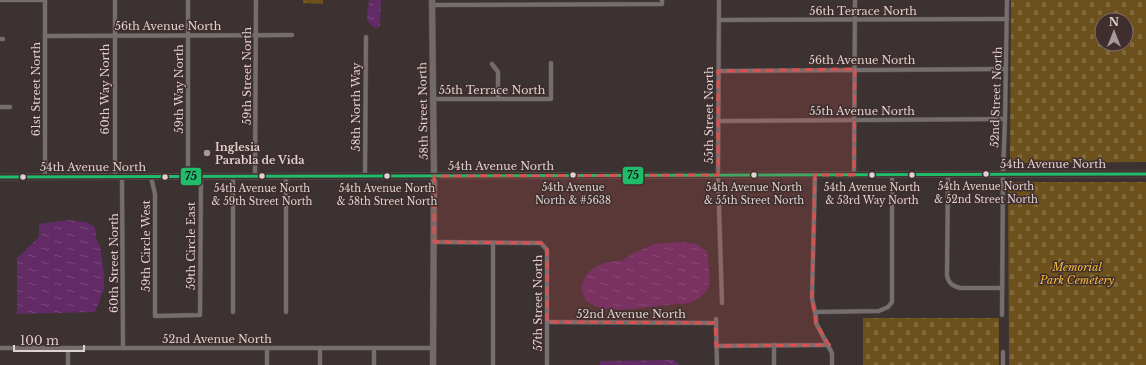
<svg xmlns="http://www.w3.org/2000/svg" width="1146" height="365" font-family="'Libre Baskerville',serif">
<defs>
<pattern id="wetland-marsh" width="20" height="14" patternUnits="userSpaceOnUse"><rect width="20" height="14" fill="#6c511c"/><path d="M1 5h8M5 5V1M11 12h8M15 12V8" fill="none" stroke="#81693c"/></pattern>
<pattern id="cemetery-stones" width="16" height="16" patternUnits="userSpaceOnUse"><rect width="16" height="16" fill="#6c511c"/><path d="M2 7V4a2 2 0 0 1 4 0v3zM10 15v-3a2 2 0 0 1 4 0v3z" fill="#81693c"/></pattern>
<pattern id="water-ripples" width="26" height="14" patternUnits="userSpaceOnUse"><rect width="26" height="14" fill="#622b66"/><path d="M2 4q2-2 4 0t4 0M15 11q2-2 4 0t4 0" fill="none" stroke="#78497b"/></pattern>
</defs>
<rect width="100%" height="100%" fill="#3b3231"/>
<!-- wetland -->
<path fill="url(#wetland-marsh)" d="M303 0H323V4L303 3Z"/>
<!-- cemetery -->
<g fill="url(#cemetery-stones)" fill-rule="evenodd">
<path d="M1011 0H1146V162L1010 163ZM1102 20H1126V44H1102Z"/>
<path d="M1008 182H1146V365H1009Z"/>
<rect x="863" y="318" width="136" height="47"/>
</g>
<!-- water -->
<g fill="url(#water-ripples)">
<path d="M369 0H381L380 27 375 28C363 20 368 13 369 0Z"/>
<path d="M67 220 86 222 95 227 96 238 100 246 104 273V289L95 312 17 314V258L39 237V224Z"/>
<path d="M680 242 697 244 707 252C709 279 717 290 690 303L619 310 600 308 586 301 581 288 586 275 595 267 607 262 623 260 632 254 654 244Z"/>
<path d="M674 360 680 365H600V361Z"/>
</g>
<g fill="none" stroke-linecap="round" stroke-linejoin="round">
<!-- street casing -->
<g stroke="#564f4e" stroke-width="5">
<g id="street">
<path d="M0 0H45"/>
<path d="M45 0V177"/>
<path d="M115 0V177"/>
<path d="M188 0V177"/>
<path d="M719 0 718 175 722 303"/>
<path d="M432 5 662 4V0"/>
<path d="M719 20 1007 19"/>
<path d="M45 36 292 35"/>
<path d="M0 39H3"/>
<path d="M492 64 498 72V99"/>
<path d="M718 71 1006 69"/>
<path d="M432 99H551V63"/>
<path d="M0 107H10"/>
<path d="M719 121 1005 119"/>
<path d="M948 174 947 276C949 284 953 286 960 288H1002"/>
<path d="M815 175 812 298 816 317V323L832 353V365"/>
<path d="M854 175 855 0"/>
<path d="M365 176 366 37"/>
<path d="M122 177 123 348"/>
<path d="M151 177 155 194V316L200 315 201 177"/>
<path d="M255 177 256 0"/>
<path d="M286 177V312"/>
<path d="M434 242 541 243 547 250V365"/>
<path d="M493 243V365"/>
<path d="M233 312V177"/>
<path d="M815 312 879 311 888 307 892 302V175"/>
<path d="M1002 315 1003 174 1005 119 1007 0"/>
<path d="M716 319 717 365"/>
<path d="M547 322 715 323"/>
<path d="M774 345V365"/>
<path d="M716 346 829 345"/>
<path d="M0 348H433"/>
<path d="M267 348V365"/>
<path d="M374 348V365"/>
<path d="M68 365V348"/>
<path d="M320 365V348"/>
<path d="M1003 365V352"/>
</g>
</g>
<!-- secondary casing -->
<g stroke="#564f4e" stroke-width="7">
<g id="secondary">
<path d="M432 0 434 176 433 365"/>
<path d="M0 177 1146 174"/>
</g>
</g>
<!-- street -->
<use href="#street" stroke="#766e6e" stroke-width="4"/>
<!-- secondary -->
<use href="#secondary" stroke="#736a68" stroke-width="6"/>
<!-- bus-1 casing -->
<g stroke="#3f2e2d" stroke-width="6">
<path id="bus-1" d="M0 177 1146 174"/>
</g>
<!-- bus-1 -->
<use href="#bus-1" stroke="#20bc6c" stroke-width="3"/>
</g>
<!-- marked area -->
<path fill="#d85252" fill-opacity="0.2" stroke="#d85252" stroke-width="3" stroke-dasharray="8 5" stroke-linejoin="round" d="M855 69 854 175H815L812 298 816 323 829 345 716 346 715 323 547 322V250L541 243 434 242V176L718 175V71Z"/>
<!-- markers -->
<circle fill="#a49a99" stroke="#3f2e2d" stroke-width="1.5" cx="207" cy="153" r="4"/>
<g fill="#ddd2d1" stroke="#3f2e2d" stroke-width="1.5">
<circle cx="986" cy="174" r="3.5"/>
<circle cx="573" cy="175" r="3.5"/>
<circle cx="754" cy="175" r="3.5"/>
<circle cx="872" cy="175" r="3.5"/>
<circle cx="912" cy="175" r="3.5"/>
<circle cx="262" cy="176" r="3.5"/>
<circle cx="387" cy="176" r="3.5"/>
<circle cx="23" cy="177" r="3.5"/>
<circle cx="165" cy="177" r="3.5"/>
</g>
<g text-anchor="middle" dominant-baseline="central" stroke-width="3" stroke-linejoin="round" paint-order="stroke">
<!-- bus labels -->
<g font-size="10" fill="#ddd2d1" stroke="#3f2e2d">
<text x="986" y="186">54th Avenue North<tspan x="986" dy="13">&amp; 52nd Street North</tspan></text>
<text x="573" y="187">54th Avenue<tspan x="573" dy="13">North &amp; #5638</tspan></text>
<text x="754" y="187">54th Avenue North<tspan x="754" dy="13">&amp; 55th Street North</tspan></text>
<text x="872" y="187">54th Avenue North<tspan x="872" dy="13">&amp; 53rd Way North</tspan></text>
<text x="262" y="188">54th Avenue North<tspan x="262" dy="13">&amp; 59th Street North</tspan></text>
<text x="387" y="188">54th Avenue North<tspan x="387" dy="13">&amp; 58th Street North</tspan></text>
</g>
<!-- street labels -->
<g font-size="11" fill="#ddd2d1" stroke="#3f2e2d">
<text x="863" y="11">56th Terrace North</text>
<text x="168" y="26">56th Avenue North</text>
<text x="862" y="60">56th Avenue North</text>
<text transform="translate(247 76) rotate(-90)">59th Street North</text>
<text transform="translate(36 89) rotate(-90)">61st Street North</text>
<text transform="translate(105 89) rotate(-90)">60th Way North</text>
<text transform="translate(179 89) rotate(-90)">59th Way North</text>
<text x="492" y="90">55th Terrace North</text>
<text transform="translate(996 97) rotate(-88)">52nd Street North</text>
<text transform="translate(356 107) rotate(-90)">58th North Way</text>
<text transform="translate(423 111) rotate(-91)">58th Street North</text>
<text x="862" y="111">55th Avenue North</text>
<text transform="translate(709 115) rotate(-90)">55th Street North</text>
<text x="1053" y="164">54th Avenue North</text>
<text x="501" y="166">54th Avenue North</text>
<text x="93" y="167">54th Avenue North</text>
<text transform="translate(146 246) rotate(-90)">59th Circle West</text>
<text transform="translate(191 246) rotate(-90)">59th Circle East</text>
<text transform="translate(114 263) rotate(-90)">60th Street North</text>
<text transform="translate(538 303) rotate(-90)">57th Street North</text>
<text x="631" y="314">52nd Avenue North</text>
<text x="217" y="339">52nd Avenue North</text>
</g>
<!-- poi labels -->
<g font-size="11" font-weight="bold" fill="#ddd2d1" stroke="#3f2e2d" text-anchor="start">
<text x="215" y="147">Inglesia<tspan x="215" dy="13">Parabla de Vida</tspan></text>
</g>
<!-- park labels -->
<g font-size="11" font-style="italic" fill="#f6b938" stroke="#3f2e2d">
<text x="1077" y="267">Memorial<tspan x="1077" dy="13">Park Cemetery</tspan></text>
</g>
</g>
<g stroke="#3f2e2d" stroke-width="1.5">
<rect x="622" y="166" width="22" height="19" rx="4" fill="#20bc6c"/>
<rect x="180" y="167" width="22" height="19" rx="4" fill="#20bc6c"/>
</g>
<g font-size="11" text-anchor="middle" font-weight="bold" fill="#111">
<text x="633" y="179">75</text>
<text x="191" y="180">75</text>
</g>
<!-- north arrow -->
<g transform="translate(1114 32)"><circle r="19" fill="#3f2e2d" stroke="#7e706f"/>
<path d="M0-3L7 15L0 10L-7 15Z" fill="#a49a99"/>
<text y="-6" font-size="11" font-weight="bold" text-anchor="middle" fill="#ddd2d1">N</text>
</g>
<!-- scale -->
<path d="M14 345v6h70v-6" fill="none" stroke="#ddd2d1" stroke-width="2"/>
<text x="20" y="345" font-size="12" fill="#ddd2d1" stroke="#3f2e2d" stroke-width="3" paint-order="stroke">100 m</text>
</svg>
